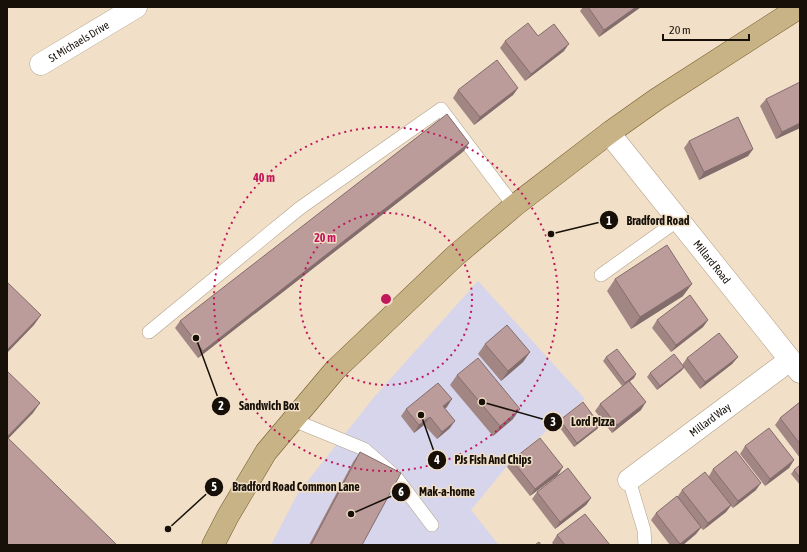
<svg xmlns="http://www.w3.org/2000/svg" width="807" height="552" font-family="'Asap Condensed',sans-serif">
<rect width="100%" height="100%" fill="#f1dfc7"/>
<!-- commercial -->
<path fill="#d7d5eb" d="M478 281 585 399 512 460 471 510 498 544 271 545 298 493 375 396Z"/>
<g fill="none" stroke-linecap="round" stroke-linejoin="round">
<!-- service casing -->
<g stroke="#b1a089" stroke-width="14">
<g id="service">
<path d="M601 275 678 220"/>
<path d="M149 332 300 208 441 109 514 206"/>
<path d="M293 420 364 449 395 476 432 525"/>
<path d="M629 480 644 530 645 545"/>
</g>
</g>
<!-- minor casing -->
<g stroke="#b1a089" stroke-width="23">
<g id="minor">
<path id="s1" d="M41 64 136 7"/>
<path id="s2" d="M609 133 800 372"/>
<path id="s3" d="M629 480 790 360"/>
</g>
</g>
<!-- primary casing -->
<g stroke="#725927" stroke-width="23">
<path id="primary" d="M213 545 228 516 266 452 335 370 455 256 514 206 609 133 657 99 800 7"/>
</g>
<!-- service -->
<use href="#service" stroke="#fff" stroke-width="13"/>
<!-- minor -->
<use href="#minor" stroke="#fff" stroke-width="22"/>
<!-- primary -->
<use href="#primary" stroke="#c8b387" stroke-width="22"/>
</g>
<!-- wall -->
<g fill="#a18684">
<path d="M583 7H641L599 37 580 11Z"/>
<path d="M538 36 564 51 525 81 500 48 505 41Z"/>
<path d="M518 88 513 95 474 125 453 98 458 90Z"/>
<path d="M766 99 800 128 776 139 760 106Z"/>
<path d="M689 141 753 149 748 156 699 180 684 148Z"/>
<path d="M464 151 198 358 175 328 180 321Z"/>
<path d="M615 279 683 296 631 329 607 291Z"/>
<path d="M657 320H708L703 327 671 352 652 328Z"/>
<path d="M485 344 530 352 523 362 501 381 478 354Z"/>
<path d="M606 357 636 374 634 378 630 381 641 410 612 433 595 411 600 404 622 386 603 361Z"/>
<path d="M738 357 732 364 700 389 684 368 681 371 657 390 647 377 650 373 682 365 687 358Z"/>
<path d="M457 375 513 419 493 436 450 385Z"/>
<path d="M800 402V458L775 425 780 418Z"/>
<path d="M447 407 445 408 450 428 437 439 424 425 414 433 401 416 406 409Z"/>
<path d="M560 420 600 425 597 429 574 447 557 424Z"/>
<path d="M745 446 794 460 789 468 765 486 740 454Z"/>
<path d="M360 452 362 545H309L353 462Z"/>
<path d="M512 460 558 475 530 496 507 467Z"/>
<path d="M800 465V485L791 474 794 470Z"/>
<path d="M713 469 756 490 733 508 731 506 726 512 703 530 701 528 696 534 683 545H670L651 520 656 513 678 496 682 490 709 476Z"/>
<path d="M537 492 591 498 586 505 555 529 532 499Z"/>
<path d="M557 535 610 545H554L552 543Z"/>
</g>
<!-- shaded-wall -->
<g fill="#836d6c">
<path d="M636 7H641L599 37 604 30Z"/>
<path d="M569 44 564 51 525 81 531 74Z"/>
<path d="M518 88 513 95 474 125 480 117Z"/>
<path d="M800 123V128L776 139 782 132Z"/>
<path d="M469 143 464 151 198 358 203 351Z"/>
<path d="M753 149 748 156 699 180 704 172Z"/>
<path d="M692 284 683 296 631 329 640 317Z"/>
<path d="M41 315 34 325 7 353V350L8 349Z"/>
<path d="M708 320 703 327 671 352 676 345Z"/>
<path d="M530 352 523 362 501 381 508 371Z"/>
<path d="M738 357 732 364 700 389 705 382Z"/>
<path d="M684 367 681 371 657 390 660 386Z"/>
<path d="M636 374 634 378 623 387 625 383Z"/>
<path d="M452 399 447 407 438 414 443 406Z"/>
<path d="M646 402 641 410 612 433 617 425Z"/>
<path d="M40 403 33 413 7 440V437Z"/>
<path d="M520 409 513 419 493 436 500 426Z"/>
<path d="M430 417 424 425 414 433 419 425Z"/>
<path d="M455 421 450 428 437 439 442 432Z"/>
<path d="M600 425 597 429 574 447 577 443Z"/>
<path d="M794 460 789 468 765 486 770 479Z"/>
<path d="M563 467 558 475 530 496 535 489Z"/>
<path d="M761 483 756 490 733 508 738 501Z"/>
<path d="M591 498 586 505 555 529 560 522Z"/>
<path d="M731 505 726 512 703 530 708 523Z"/>
<path d="M701 527 696 534 683 545H679Z"/>
</g>
<!-- building -->
<g fill="#bb9c9a" stroke="#836d6c">
<path d="M588 7H636L604 30Z"/>
<path d="M528 23 538 36 554 24 569 44 531 74 505 41Z"/>
<path d="M497 60 518 88 480 117 458 90Z"/>
<path d="M800 82V123L782 132 766 99Z"/>
<path d="M447 114 469 143 203 351 180 321Z"/>
<path d="M738 117 753 149 704 172 689 141Z"/>
<path d="M667 245 692 284 640 317 615 279Z"/>
<path d="M7 282 41 315 8 349 7 348Z"/>
<path d="M690 295 708 320 676 345 657 320Z"/>
<path d="M507 325 530 352 508 371 485 344Z"/>
<path d="M719 333 738 357 705 382 687 358Z"/>
<path d="M617 349 636 374 625 383 606 357Z"/>
<path d="M674 354 684 367 660 386 650 373Z"/>
<path d="M478 358 520 409 500 426 457 375Z"/>
<path d="M7 371 40 403 7 437Z"/>
<path d="M629 381 646 402 617 425 600 404Z"/>
<path d="M438 383 452 399 443 406 455 421 442 432 430 417 419 425 406 409Z"/>
<path d="M583 402 600 425 577 443 560 420Z"/>
<path d="M800 402V444L780 418Z"/>
<path d="M769 428 794 460 770 479 745 446Z"/>
<path d="M7 437 117 545H7Z"/>
<path d="M540 438 563 467 535 489 512 460Z"/>
<path d="M736 451 761 483 738 501 713 469Z"/>
<path d="M360 452 401 473 362 545H311Z"/>
<path d="M800 465V478L794 470Z"/>
<path d="M568 468 591 498 560 522 537 492Z"/>
<path d="M705 472 731 505 708 523 682 490Z"/>
<path d="M677 496 701 527 680 544 656 513Z"/>
<path d="M585 514 610 545H565L557 535Z"/>
<path d="M539 542 541 545H535Z"/>
</g>
<!-- distance rings -->
<g fill="none" stroke="#c2185b" stroke-width="2" stroke-dasharray="2 4">
<circle cx="386" cy="299" r="86"/>
<circle cx="386" cy="299" r="172"/>
</g>
<g text-anchor="middle" dominant-baseline="central" stroke-width="3" stroke-linejoin="round" paint-order="stroke">
<!-- street labels -->
<g font-size="11" fill="#161008" stroke="#f1dfc7">
<text stroke="none"><textPath href="#s1" startOffset="44">St Michaels Drive</textPath></text>
<text stroke="none"><textPath href="#s2" startOffset="165">Millard Road</textPath></text>
<text stroke="none"><textPath href="#s3" startOffset="101">Millard Way</textPath></text>
</g>
</g>
<circle cx="386" cy="299" r="6" fill="#c2185b" stroke="#f1dfc7" stroke-width="2"/>
<g font-size="12" text-anchor="middle" font-weight="bold" fill="#c2185b" stroke="#f1dfc7" stroke-width="3" stroke-linejoin="round" paint-order="stroke">
<text x="264" y="182">40 m</text>
<text x="325" y="242">20 m</text>
</g>
<!-- callouts -->
<path fill="none" stroke="#161008" stroke-width="1.5" d="M551 234L609 220M196 338L221 406M482 402L553 422M421 415L437 460M168 529L214 487M351 514L401 492"/>
<g fill="#161008" stroke="#f1dfc7" stroke-width="1.5">
<circle cx="551" cy="234" r="4"/>
<circle cx="196" cy="338" r="4"/>
<circle cx="482" cy="402" r="4"/>
<circle cx="421" cy="415" r="4"/>
<circle cx="168" cy="529" r="4"/>
<circle cx="351" cy="514" r="4"/>
<circle cx="609" cy="220" r="10"/>
<circle cx="221" cy="406" r="10"/>
<circle cx="553" cy="422" r="10"/>
<circle cx="437" cy="460" r="10"/>
<circle cx="214" cy="487" r="10"/>
<circle cx="401" cy="492" r="10"/>
</g>
<g font-size="12" text-anchor="middle" font-weight="bold" fill="#fff">
<text x="609" y="225">1</text>
<text x="221" y="410">2</text>
<text x="553" y="426">3</text>
<text x="437" y="464">4</text>
<text x="214" y="491">5</text>
<text x="401" y="496">6</text>
</g>
<g font-size="12" text-anchor="middle" font-weight="bold" fill="#161008" stroke="#f1dfc7" stroke-width="3" stroke-linejoin="round" paint-order="stroke">
<text x="658" y="225">Bradford Road</text>
<text x="269" y="410">Sandwich Box</text>
<text x="593" y="426">Lord Pizza</text>
<text x="493" y="464">PJs Fish And Chips</text>
<text x="296" y="491">Bradford Road Common Lane</text>
<text x="447" y="496">Mak-a-home</text>
</g>
<!-- border -->
<rect width="807" height="552" fill="none" stroke="#161008" stroke-width="16"/>
<!-- scale -->
<path d="M663 34v6h86v-6" fill="none" stroke="#161008" stroke-width="2"/>
<text x="669" y="34" font-size="12" fill="#161008" stroke="#f1dfc7" stroke-width="3" paint-order="stroke">20 m</text>
</svg>
